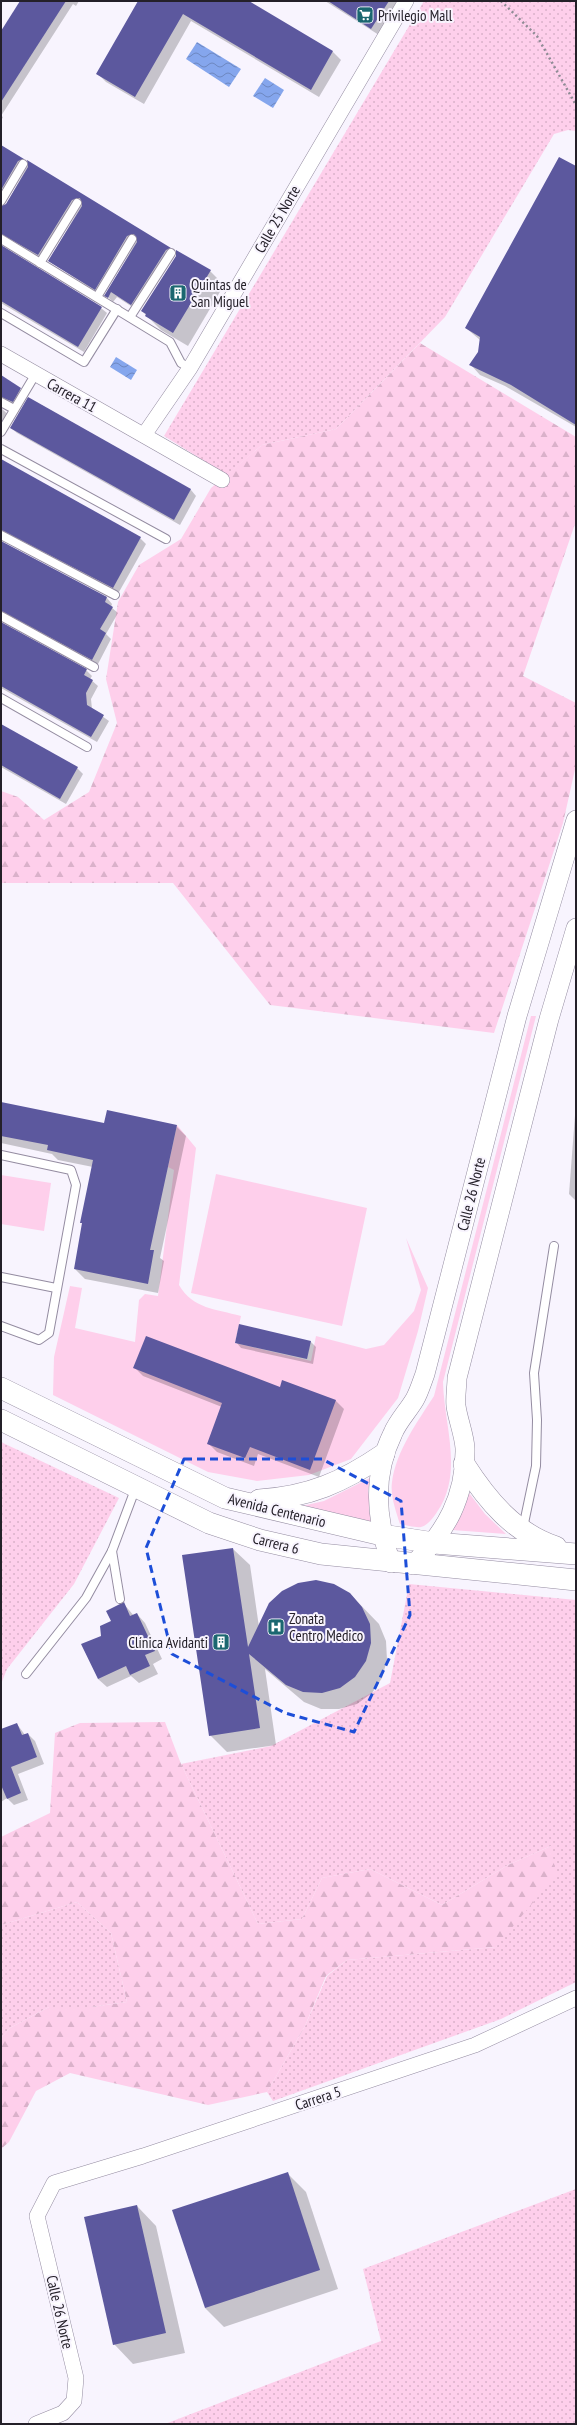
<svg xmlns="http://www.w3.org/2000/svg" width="577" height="2425" font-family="'PT Sans Narrow',sans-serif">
<defs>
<pattern id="grass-dots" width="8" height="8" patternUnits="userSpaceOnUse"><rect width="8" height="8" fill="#fecfeb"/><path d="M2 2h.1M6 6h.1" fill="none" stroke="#dab1ca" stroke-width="1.8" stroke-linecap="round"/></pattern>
<pattern id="forest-firs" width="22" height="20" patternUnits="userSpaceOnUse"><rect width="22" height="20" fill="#fecfeb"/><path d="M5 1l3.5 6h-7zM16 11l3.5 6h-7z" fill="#dab1ca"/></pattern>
<pattern id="water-waves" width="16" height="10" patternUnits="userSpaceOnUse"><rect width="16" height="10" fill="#85a6ed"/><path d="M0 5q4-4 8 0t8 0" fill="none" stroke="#6d87c0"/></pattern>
</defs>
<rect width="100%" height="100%" fill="#f8f4fe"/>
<!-- grass -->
<g fill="url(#grass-dots)">
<path d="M424 1H576V131L568 130 554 134 445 317 336 429 262 445 227 475 164 436Z"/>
<path d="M1 1442 119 1498 74 1584 7 1669 1 1684Z"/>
<path d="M409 1584 576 1600V1982L501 2019 273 2101 267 2092 305 2026 327 1976 347 1960 496 1947 551 1846 508 1865 442 1905 370 1869 322 1878 302 1919 258 1924 181 1764 271 1746 390 1683Z"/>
<path d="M77 1902 111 1933 127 2002 91 2007H49L10 2028 1 2038V1925Z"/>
<path d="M576 2189V2424H165L381 2341 363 2269Z"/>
</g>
<!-- forest -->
<g fill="url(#forest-firs)">
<path d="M420 343 576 437V521L523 676 576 703V765L563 823 494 1033 270 1005 173 883H1V791L18 797 44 820 89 792 117 723 106 679 118 602 139 565 181 539 211 488 262 445 336 429Z"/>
<path d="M165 1722 181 1764 258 1924 302 1919 322 1878 370 1869 442 1905 508 1865 551 1846 556 1875 496 1947 347 1960 326 1976 305 2026 267 2092 208 2105 70 2073 36 2091 9 2142 1 2149V2038L10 2028 49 2007H91L127 2002 111 1933 77 1902 1 1925V1837L50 1813 55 1733 80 1723Z"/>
</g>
<!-- garden -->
<g fill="#fecfeb">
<path d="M531 1016H536L443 1382C444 1426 464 1473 437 1512 434 1517 427 1526 421 1527 416 1528 406 1525 400 1524 396 1512 390 1495 392 1482 396 1451 418 1421 434 1396Z"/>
<path d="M177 1125 196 1148 179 1285C193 1309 216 1309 241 1316L235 1343 311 1361 316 1336 366 1349 384 1345 414 1311 421 1290 406 1238 428 1288 418 1331 398 1398 351 1459 309 1475 257 1481 208 1472 53 1395 54 1357 70 1286 82 1288 75 1328 135 1342 139 1300 145 1294 158 1296 174 1170 168 1167Z"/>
<path d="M216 1174 367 1208 342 1326 191 1293Z"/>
<path d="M1 1175 51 1183 44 1231 1 1224Z"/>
<path d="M370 1478 368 1491 373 1522 293 1508 324 1501Z"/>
<path d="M469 1493 485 1514 506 1534 452 1530 463 1511Z"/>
</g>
<!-- water -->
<g fill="url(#water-waves)">
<path d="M197 42 241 69 229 87 186 59Z"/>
<path d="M265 78 284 90 273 108 253 96Z"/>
<path d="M116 357 137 370 131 380 110 367Z"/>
</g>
<!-- shadow -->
<g fill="#0003" fill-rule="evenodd">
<path d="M21 1H79L76 6 73 4 1 116 3 117 1 121V32Z"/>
<path d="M140 1H247L333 52 341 60 319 97 191 21 144 104 106 82 98 74Z"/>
<path d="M325 1H400L379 35Z"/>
<path d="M1 146 176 253 172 255 137 310 117 297 113 302 106 295 137 240 133 242 101 295 49 261 82 204 78 205 44 260 10 240H4L1 245ZM28 165 6 205 1 207 24 167Z"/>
<path d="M576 167V427L505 386 480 375 471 365 479 352 480 340 466 328Z"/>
<path d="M1 246 101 308 107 313 84 352 1 303Z"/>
<path d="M210 271 224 285 188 346 161 330 142 311Z"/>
<path d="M1 376 26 395 18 407 2 405V409L12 418 1 430Z"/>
<path d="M29 398 191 490 196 496 180 525 17 433 11 428Z"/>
<path d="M1 471 140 538 146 544 119 592 10 535 1 538Z"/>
<path d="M1 539 3 543 107 598 112 604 111 607 118 613 106 634 111 639 98 664 10 616H4L1 621Z"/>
<path d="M1 623 86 670 92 676 90 679 98 686 91 699 92 709 109 721 97 742 1 688Z"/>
<path d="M1 725 77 768 83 774 66 804 1 767Z"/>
<path d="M576 1102V1201L569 1194Z"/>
<path d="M1 1103 105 1124 176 1126 186 1136 160 1258 164 1261 158 1293 85 1279 75 1269 93 1167 58 1160 52 1154 1 1143Z"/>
<path d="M236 1342H311L316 1347 313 1364 241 1348Z"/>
<path d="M135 1368 280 1389 283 1381 336 1401 344 1409 319 1477 258 1454 254 1466 217 1452 208 1443 222 1407 143 1376Z"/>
<path d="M233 1549 250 1565 259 1627 350 1594 379 1624 386 1641 387 1660 382 1678 372 1693 357 1704 339 1709H321L304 1702 265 1669 276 1745 227 1752 210 1735Z"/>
<path d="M124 1604 134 1616 137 1614 145 1623 162 1659 153 1664 158 1674 139 1683 131 1676 107 1687 98 1679 102 1636Z"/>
<path d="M17 1724 25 1735 28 1734 35 1741 44 1764 18 1774 28 1800 14 1805 7 1798 1 1802V1730Z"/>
<path d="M287 2173 306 2192 338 2289 224 2327 205 2308Z"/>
<path d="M137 2206 156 2226 185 2353 133 2364 114 2344Z"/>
</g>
<!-- building -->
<g fill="#5c589e">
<path d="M20 1H66L1 102V31Z"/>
<path d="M138 1H249L333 51 311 90 183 14 135 97 96 74Z"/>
<path d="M328 1H389L371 29Z"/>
<path d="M1 145 24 159 18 161 1 190Z"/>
<path d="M559 157 576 166V425L511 385 469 365 478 352 480 337 465 328Z"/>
<path d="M27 160 171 248 166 250 131 305 111 292 108 298 104 296 137 242 134 234 127 236 95 290 48 261 82 206 80 198 72 200 38 255 1 234V206L6 204 28 167Z"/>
<path d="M1 245 102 307 78 347 1 301Z"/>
<path d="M176 250 211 270 173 333 145 316 146 314 141 311 176 256Z"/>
<path d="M1 375 21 388 13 402 1 397Z"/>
<path d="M28 397 191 489 174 520 10 428Z"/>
<path d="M1 459 141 537 113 588 1 530Z"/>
<path d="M1 541 107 597 105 602 113 607 100 629 106 633 92 660 1 611Z"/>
<path d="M1 622 87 669 84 675 93 680 86 693 87 705 104 715 91 737 1 686Z"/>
<path d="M1 724 78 767 60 799 1 765Z"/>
<path d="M1 1102 104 1123 107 1110 177 1125 150 1250H154L148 1284 74 1269 82 1223H80L93 1160 47 1150 48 1145 1 1136Z"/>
<path d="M239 1324 311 1341 307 1359 235 1343Z"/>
<path d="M146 1336 280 1387 282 1380 336 1400 310 1470 250 1447 245 1458 207 1444 222 1403 133 1368Z"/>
<path d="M233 1548 248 1647 269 1603 282 1591 298 1583 316 1580 334 1584 350 1593 362 1607 370 1624 371 1643 366 1661 355 1677 340 1688 322 1693 303 1692 286 1685 249 1654 260 1728 209 1736 182 1555Z"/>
<path d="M124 1602 130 1616 137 1613 155 1651 145 1655 150 1666 130 1675 126 1666 98 1679 81 1644 101 1636 100 1626 111 1621 106 1611Z"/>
<path d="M17 1723 22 1735 28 1733 37 1757 11 1767 21 1793 7 1799 1 1785V1729Z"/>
<path d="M288 2172 320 2270 205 2308 172 2210Z"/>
<path d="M137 2205 166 2333 113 2345 84 2217Z"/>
</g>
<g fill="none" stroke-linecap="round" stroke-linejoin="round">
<!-- service casing -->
<g stroke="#948ca1" stroke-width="10">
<g id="service">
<path d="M1 201 23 164"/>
<path d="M1 239 170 342 181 363 190 368"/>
<path d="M40 263 77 203"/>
<path d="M97 297 132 239"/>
<path d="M1 313 84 362 117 309"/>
<path d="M130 317 171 253"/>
<path d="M1 402 14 409"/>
<path d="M1 432 35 375"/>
<path d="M1 449 166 539"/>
<path d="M1 535 115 595"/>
<path d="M1 616 94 667"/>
<path d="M1 698 87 747"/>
<path d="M1 1155 71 1170 76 1185 49 1333 39 1340 1 1326"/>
<path d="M1 1277 56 1288"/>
<path d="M523 1528 536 1466 537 1420 534 1373 554 1246"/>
<path d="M112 1551 120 1599"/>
<path d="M26 1674 86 1598 112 1551 136 1487"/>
</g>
</g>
<!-- minor casing -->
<g stroke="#948ca1" stroke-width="16">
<g id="minor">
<path d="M1 354 222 480"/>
<path d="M144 435 190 368 406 1"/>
<path d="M36 2424 63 2413 74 2401 76 2378 37 2216 54 2183 143 2156 475 2045 576 1998"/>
</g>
</g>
<!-- tertiary casing -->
<g stroke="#948ca1" stroke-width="20">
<g id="tertiary">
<path d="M391 1563C376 1519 372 1476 393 1433 398 1421 408 1411 415 1399 419 1392 422 1382 425 1374L517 1016 576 820"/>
<path d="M413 1565C446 1531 466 1497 465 1448 464 1434 458 1420 456 1406 455 1397 457 1387 457 1378L549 1019 576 928"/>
</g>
</g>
<!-- secondary casing -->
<g stroke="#948ca1" stroke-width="22">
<g id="secondary">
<path d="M1 1388 225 1498 382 1535 434 1543 576 1554"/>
<path d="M1 1420 209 1523 260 1540 321 1554 576 1580"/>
<path d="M464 1464C487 1500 514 1533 556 1547"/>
<path d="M259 1500C309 1497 343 1482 384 1454"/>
</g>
</g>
<!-- path -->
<path stroke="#8f8b95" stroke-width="2.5" stroke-dasharray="2 3" stroke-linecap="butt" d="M501 1 537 36 576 105"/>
<!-- service -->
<use href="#service" stroke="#fff" stroke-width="8"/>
<!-- minor -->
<use href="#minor" stroke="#fff" stroke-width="15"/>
<!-- tertiary -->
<use href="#tertiary" stroke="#fff" stroke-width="19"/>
<!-- secondary -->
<use href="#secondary" stroke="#fff" stroke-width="21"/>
</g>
<!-- marked area -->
<path fill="none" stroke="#1d4ed8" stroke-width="3" stroke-dasharray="8 5" stroke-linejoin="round" d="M184 1459H322L401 1501 410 1615 354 1732 285 1713 172 1654 146 1548Z"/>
<!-- icons -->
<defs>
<g id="supermarket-square" transform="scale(0.9)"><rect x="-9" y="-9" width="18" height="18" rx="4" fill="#1b6770" stroke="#f8f4fe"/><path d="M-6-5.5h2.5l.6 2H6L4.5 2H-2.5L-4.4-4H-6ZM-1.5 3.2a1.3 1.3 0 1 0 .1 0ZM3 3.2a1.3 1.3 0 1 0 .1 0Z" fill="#fff"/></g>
<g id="building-square" transform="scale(0.9)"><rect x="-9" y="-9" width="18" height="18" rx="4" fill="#1b6770" stroke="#f8f4fe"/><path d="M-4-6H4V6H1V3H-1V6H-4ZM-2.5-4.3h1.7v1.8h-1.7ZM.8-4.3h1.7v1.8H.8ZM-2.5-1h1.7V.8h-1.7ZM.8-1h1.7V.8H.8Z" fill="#fff"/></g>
<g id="hospital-square" transform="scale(0.9)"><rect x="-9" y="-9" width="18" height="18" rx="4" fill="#1b6770" stroke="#f8f4fe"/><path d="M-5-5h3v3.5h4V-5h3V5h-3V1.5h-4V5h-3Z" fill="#fff"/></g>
</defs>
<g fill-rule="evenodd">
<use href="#supermarket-square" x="365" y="15"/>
<use href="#building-square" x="178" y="293"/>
<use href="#hospital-square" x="276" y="1627"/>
<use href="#building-square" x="221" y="1642"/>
</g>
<g text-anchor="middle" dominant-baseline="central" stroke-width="4" stroke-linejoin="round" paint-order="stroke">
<!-- poi labels -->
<g font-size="15" fill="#242029" stroke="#f8f4fe" text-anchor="start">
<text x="378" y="15">Privilegio Mall</text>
<text x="191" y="284">Quintas de<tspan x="191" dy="17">San Miguel</tspan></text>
<text x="289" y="1618">Zonata<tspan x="289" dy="17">Centro Medico</tspan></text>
<text x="208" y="1642" text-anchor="end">Clínica Avidanti</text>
</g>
<!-- street labels -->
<g font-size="15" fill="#242029" stroke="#f8f4fe">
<text transform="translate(277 219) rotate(-60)">Calle 25 Norte</text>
<text transform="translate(72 395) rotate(29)">Carrera 11</text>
<text transform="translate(471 1194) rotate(-76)">Calle 26 Norte</text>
<text transform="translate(277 1510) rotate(14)">Avenida Centenario</text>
<text transform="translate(276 1543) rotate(14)">Carrera 6</text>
<text transform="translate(318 2098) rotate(-18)">Carrera 5</text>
<text transform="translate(60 2312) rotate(77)">Calle 26 Norte</text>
</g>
</g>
<!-- border -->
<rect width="577" height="2425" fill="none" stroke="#242029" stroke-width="4"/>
</svg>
